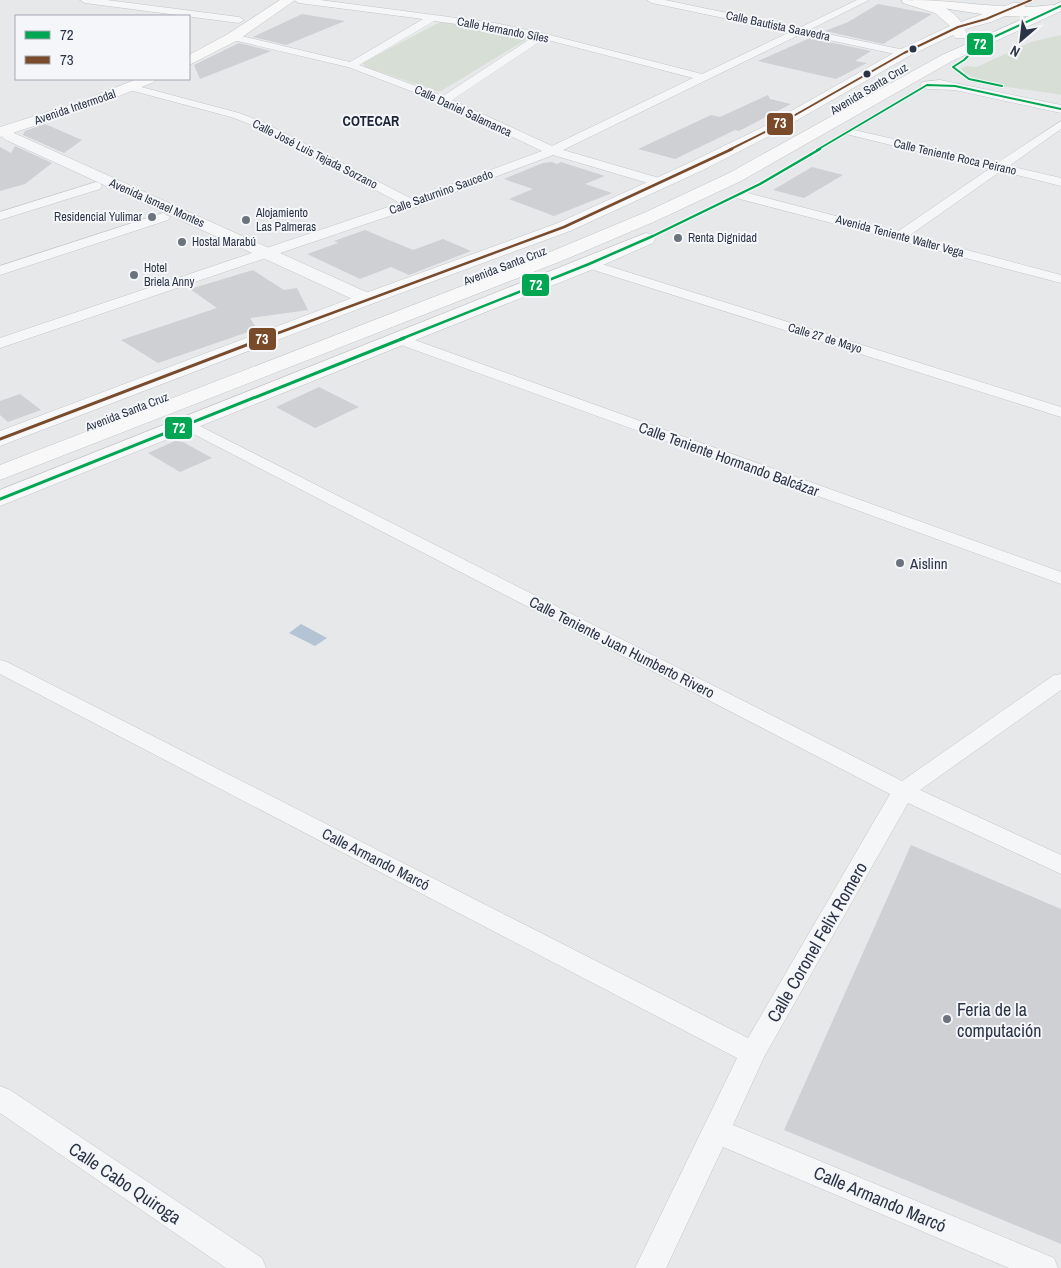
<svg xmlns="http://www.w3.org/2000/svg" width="1061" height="1268" font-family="'Archivo Narrow',sans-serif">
<rect width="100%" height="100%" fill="#e6e8ea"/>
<!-- green -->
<g fill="#d6ded6">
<path d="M442 21H452L529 35 527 39 441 91H436L366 67 362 63Z"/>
<path d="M1061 35V95C1036 89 977 88 961 69L966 66 977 67 1031 42Z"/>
</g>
<!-- water -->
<path fill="#b4c4d5" d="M301 624 327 638 315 646 289 633Z"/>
<!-- building -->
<g fill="#ced0d3">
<path d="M878 4 932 14 883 44 825 31 848 22Z"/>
<path d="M302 14 345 21 286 45 253 37Z"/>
<path d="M810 38 871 51 855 61 867 63 836 79 758 61Z"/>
<path d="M239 43 271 51 200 79 194 65Z"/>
<path d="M768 95 770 99 791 104 739 131 735 130 675 159 638 149 711 115 720 117Z"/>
<path d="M45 124 82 140 64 153 23 135 25 131Z"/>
<path d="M15 146 52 163 25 184 0 191V147L11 153Z"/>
<path d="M552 162 557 164 561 162 605 176 585 184 612 193 554 216 509 199 533 189 504 179 543 163Z"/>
<path d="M812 167 843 175 804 198 773 190Z"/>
<path d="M365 230 413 250 443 239 471 251 409 275 391 267 360 279 307 254 338 243 334 241Z"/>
<path d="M253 270 284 290 297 288 308 310 250 318 257 329 158 363 121 340 217 308 190 289Z"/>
<path d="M319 387 359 407 315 428 276 407Z"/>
<path d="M20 394 41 410 8 422 0 415V401Z"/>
<path d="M175 441 183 442 212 458 180 472 148 453Z"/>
<path d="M911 845 1061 909V1244L784 1130Z"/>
</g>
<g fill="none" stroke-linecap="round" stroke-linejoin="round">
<!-- minor casing -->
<g stroke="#c4c6c8" stroke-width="1">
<g id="minor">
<path d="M80 0H107L239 17 244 20 239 23 85 3Z"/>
<path d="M294 0H320L495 23 542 33 702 74 790 32 652 3 647 0H665L799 28 857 0H869L809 30 904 50 909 53 904 56 801 34 563 150 666 180 668 183 666 186H658L553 155 416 207 0 348V338L400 203 255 126 231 117 126 89 125 87 126 85 130 84 239 113 263 122 412 199 542 151 440 102 348 67 229 39 228 37 233 34 350 62 423 19 299 3ZM434 21 495 29 533 37 443 96 359 65ZM544 39 693 78 552 146 452 100Z"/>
<path d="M1061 121V129L1009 166 1061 178V186L1001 171 910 235 1061 275V283L736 198 734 195 740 191 897 232 989 169 846 134 844 132 846 130 850 129 997 163Z"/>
<path d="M96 182 100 183 102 186 100 189 0 220V212Z"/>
<path d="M163 213 170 217 168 220 0 275V266Z"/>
<path d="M589 260 1061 407V417L584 267 582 264Z"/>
<path d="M398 334 1061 572V584L393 342 390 339 393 336Z"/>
<path d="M186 419 902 781 1054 675 1061 674V690L920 790 1061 855V874L908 803 764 1057 733 1125 1054 1258 1058 1268H1009L723 1147 666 1268H635L737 1058 0 674V660L7 662 748 1038 890 794 180 427 178 424 180 421Z"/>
<path d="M0 1086 10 1090 262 1258 266 1268H226L0 1113Z"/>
</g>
</g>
<!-- tertiary casing -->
<g stroke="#c4c6c8" stroke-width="1">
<g id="tertiary">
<path d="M940 80 1061 105V113L955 90 927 89 920 85 922 82Z"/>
<path d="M7 126 12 127 14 133 373 295 376 299 373 303 367 304 361 303 4 139 0 134V130Z"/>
</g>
</g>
<!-- secondary casing -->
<g stroke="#c4c6c8" stroke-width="1">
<g id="secondary">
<path d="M280 0H295L238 40 189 65V55L228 34Z"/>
<path d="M913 0C960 0 1005 11 1053 5L1060 9 1058 12C1013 23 964 11 919 4Z"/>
<path d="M137 79H156L154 82 89 108 0 137V127L79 102Z"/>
</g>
</g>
<!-- primary casing -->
<g stroke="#c2c5c8" stroke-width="1">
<g id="primary">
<path d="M902 0C924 0 947 2 961 22L1013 3H1023L1025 6 1023 9 991 22 965 29 967 35 965 38H955L953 35 909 56 773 134 703 170 570 231 374 303 0 446V431L360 295 558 223 691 162 761 128 899 50 950 26 935 13 903 3Z"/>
<path d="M1061 2V11L952 61 741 181 658 220 564 260 0 480V465L550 252 646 212 729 173 942 55Z"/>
<path d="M646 233 653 235 655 239 653 243 596 268 0 506V490Z"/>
</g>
</g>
<!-- minor -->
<use href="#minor" fill="#f5f6f7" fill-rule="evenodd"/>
<!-- tertiary -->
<use href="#tertiary" fill="#f5f6f7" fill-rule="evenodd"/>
<!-- secondary -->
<use href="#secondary" fill="#f8f8f8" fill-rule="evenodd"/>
<!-- primary -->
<use href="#primary" fill="#f8f8f8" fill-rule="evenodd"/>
<!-- bus-1-far2 casing -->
<g stroke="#f4f6f9" stroke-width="4">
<g id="bus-1-far2">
<path d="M1002 86 969 79 953 67 964 60 981 43 1061 6"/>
<path d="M817 150 927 85 955 86 1061 109"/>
</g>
</g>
<!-- bus-1-far1 casing -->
<g stroke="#f4f6f9" stroke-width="5">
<path id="bus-1-far1" d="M401 339 589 264 653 236 760 184 820 149"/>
</g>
<!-- bus-1 casing -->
<g stroke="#f4f6f9" stroke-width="6">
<path id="bus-1" d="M0 499 404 338"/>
</g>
<!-- bus-2-far2 casing -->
<g stroke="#f4f6f9" stroke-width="4">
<path id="bus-2-far2" d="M729 150 767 131 904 53 958 27 986 19 1031 0"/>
</g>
<!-- bus-2-far1 casing -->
<g stroke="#f4f6f9" stroke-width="5">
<path id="bus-2-far1" d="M262 339 564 227 732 149"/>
</g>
<!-- bus-2 casing -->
<g stroke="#f4f6f9" stroke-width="6">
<path id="bus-2" d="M0 439 265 338"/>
</g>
<!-- bus-1-far2 -->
<use href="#bus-1-far2" stroke="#00a651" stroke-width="2"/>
<!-- bus-1-far1 -->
<use href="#bus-1-far1" stroke="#00a651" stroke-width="2.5"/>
<!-- bus-1 -->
<use href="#bus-1" stroke="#00a651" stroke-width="3"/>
<!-- bus-2-far2 -->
<use href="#bus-2-far2" stroke="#7a4b2a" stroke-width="2"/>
<!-- bus-2-far1 -->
<use href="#bus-2-far1" stroke="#7a4b2a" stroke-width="2.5"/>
<!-- bus-2 -->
<use href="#bus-2" stroke="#7a4b2a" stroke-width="3"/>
</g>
<!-- markers -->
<g fill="#2b3445" stroke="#f4f6f9" stroke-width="2">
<circle cx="913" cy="49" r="4.5"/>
<circle cx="867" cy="74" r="4.5"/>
</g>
<g fill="#6c737f" stroke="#f4f6f9" stroke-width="2">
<circle cx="152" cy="217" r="5"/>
<circle cx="246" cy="220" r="5"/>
<circle cx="678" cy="238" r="5"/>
<circle cx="182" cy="242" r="5"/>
<circle cx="134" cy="275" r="5"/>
<circle cx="900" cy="563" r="5"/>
<circle cx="947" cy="1019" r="5"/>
</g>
<g text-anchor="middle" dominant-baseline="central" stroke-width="4" stroke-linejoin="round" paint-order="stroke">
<!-- far-street labels -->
<g font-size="12" fill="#2b3445" stroke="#f4f6f9">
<text transform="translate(778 26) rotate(12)">Calle Bautista Saavedra</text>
<text transform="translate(503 30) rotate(11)">Calle Hernando Síles</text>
<text transform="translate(869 89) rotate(-31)">Avenida Santa Cruz</text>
<text transform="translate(75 107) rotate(-19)">Avenida Intermodal</text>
<text transform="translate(463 111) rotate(25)">Calle Daniel Salamanca</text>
<text transform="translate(315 154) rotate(27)">Calle José Luis Tejada Sorzano</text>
<text transform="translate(955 157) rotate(13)">Calle Teniente Roca Peirano</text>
<text transform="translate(441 192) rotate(-20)">Calle Saturnino Saucedo</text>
<text transform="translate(157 203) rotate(24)">Avenida Ismael Montes</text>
<text transform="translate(900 236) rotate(15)">Avenida Teniente Walter Vega</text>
<text transform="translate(505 266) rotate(-21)">Avenida Santa Cruz</text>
<text transform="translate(825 338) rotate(17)">Calle 27 de Mayo</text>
<text transform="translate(127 412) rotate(-21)">Avenida Santa Cruz</text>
</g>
<!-- far-poi labels -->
<g font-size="12" fill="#2b3445" stroke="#f4f6f9" text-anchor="start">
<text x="256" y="213">Alojamiento<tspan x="256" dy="14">Las Palmeras</tspan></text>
<text x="142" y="217" text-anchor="end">Residencial Yulimar</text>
<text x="688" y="238">Renta Dignidad</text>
<text x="192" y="242">Hostal Marabú</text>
<text x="144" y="268">Hotel<tspan x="144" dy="14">Briela Anny</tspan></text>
</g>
<!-- far-neighbourhood labels -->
<g font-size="14" font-weight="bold" fill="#1d2536" stroke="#f4f6f9">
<text x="371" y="121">COTECAR</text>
</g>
<!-- street labels -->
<g font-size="15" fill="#2b3445" stroke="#f4f6f9">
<text transform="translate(729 459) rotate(20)">Calle Teniente Hormando Balcázar</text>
<text transform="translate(622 647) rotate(27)">Calle Teniente Juan Humberto Rivero</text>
<text transform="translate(376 859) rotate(27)">Calle Armando Marcó</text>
</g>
<!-- poi labels -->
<g font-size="15" fill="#2b3445" stroke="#f4f6f9" text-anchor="start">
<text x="910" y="563">Aislinn</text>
</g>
<!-- near-street labels -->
<g font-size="18" fill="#2b3445" stroke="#f4f6f9">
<text transform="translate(817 942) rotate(-60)">Calle Coronel Felix Romero</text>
<text transform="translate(125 1183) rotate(34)">Calle Cabo Quiroga</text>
<text transform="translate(880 1199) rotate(23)">Calle Armando Marcó</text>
</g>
<!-- near-poi labels -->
<g font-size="18" fill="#2b3445" stroke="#f4f6f9" text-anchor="start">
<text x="957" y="1009">Feria de la<tspan x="957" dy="21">computación</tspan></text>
</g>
</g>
<g stroke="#f4f6f9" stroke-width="2">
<rect x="966" y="32" width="28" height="24" rx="5" fill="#00a651"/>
<rect x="766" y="112" width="28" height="24" rx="5" fill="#7a4b2a"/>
<rect x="521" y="273" width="29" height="24" rx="5" fill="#00a651"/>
<rect x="248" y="327" width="29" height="24" rx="5" fill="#7a4b2a"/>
<rect x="164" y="416" width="29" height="24" rx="5" fill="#00a651"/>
</g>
<g font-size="14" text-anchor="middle" font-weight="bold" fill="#fff">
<text x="980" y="49">72</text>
<text x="780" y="128">73</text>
<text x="536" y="290">72</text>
<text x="262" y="344">73</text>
<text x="179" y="433">72</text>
</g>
<!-- legend -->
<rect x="15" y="15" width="175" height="65" fill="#f4f6f9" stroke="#a4a8b1"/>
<rect x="25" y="31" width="25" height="8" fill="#00a651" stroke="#a4a8b1"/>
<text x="60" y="40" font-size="15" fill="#2b3445">72</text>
<rect x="25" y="56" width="25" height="8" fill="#7a4b2a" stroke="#a4a8b1"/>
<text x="60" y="65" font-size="15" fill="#2b3445">73</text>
<!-- north arrow -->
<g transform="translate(1021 40) rotate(208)" stroke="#f4f6f9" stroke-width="4" paint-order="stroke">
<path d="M0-4L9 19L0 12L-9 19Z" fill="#2b3445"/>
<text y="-8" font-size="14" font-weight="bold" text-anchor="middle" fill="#2b3445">N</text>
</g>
</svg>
